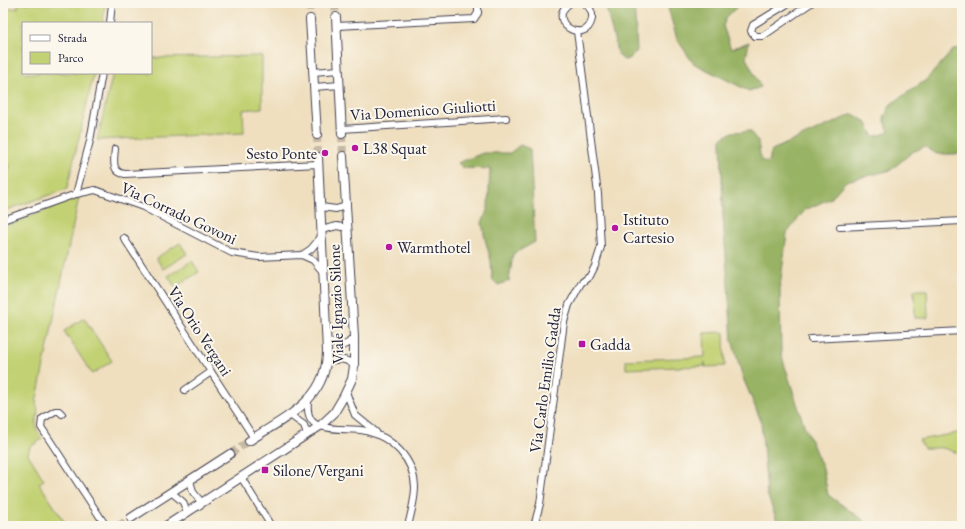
<svg xmlns="http://www.w3.org/2000/svg" width="965" height="529" font-family="'EB Garamond',serif">
<rect width="100%" height="100%" fill="#fbf7ec"/>
<filter id="ink" filterUnits="userSpaceOnUse"><feTurbulence type="fractalNoise" baseFrequency=".025" numOctaves="2"/><feDisplacementMap in="SourceGraphic" scale="8" xChannelSelector="R" yChannelSelector="G"/><feConvolveMatrix kernelMatrix="1 2 1 2 8 2 1 2 1" color-interpolation-filters="sRGB"/></filter>
<filter id="wash" filterUnits="userSpaceOnUse"><feTurbulence type="fractalNoise" baseFrequency=".012" numOctaves="4" result="noise"/><feDisplacementMap in="SourceGraphic" scale="16" xChannelSelector="R" yChannelSelector="G"/><feGaussianBlur stdDeviation="0.9" result="paint"/><feColorMatrix in="noise" values="0 0 0 0 0 0 0 0 0 0 0 0 0 0 0 0 0 1.4 0 .05"/><feComposite in="paint" operator="in"/></filter>
<g filter="url(#wash)">
<rect width="100%" height="100%" fill="#efdfbf"/>
<!-- green -->
<g fill="#c2d173" stroke="#727a57">
<path d="M18 3H105L103 23H23V73H94L67 189 3 211V195L10 165 3 163V9L18 8Z"/>
<path d="M262 56V108L243 110 244 133 97 140 113 73H151V58Z"/>
<path d="M79 197 36 403C42 419 29 420 42 439L30 447 28 454 44 480 39 483 67 526H3V227Z"/>
<path d="M180 243 187 254 163 269 156 258Z"/>
<path d="M192 261 199 272 175 287 168 276Z"/>
<path d="M914 290H927L928 318H915Z"/>
<path d="M84 318 112 361 92 374 64 331Z"/>
<path d="M724 332 725 366 705 367V362V366L626 369V360L705 357 704 333Z"/>
<path d="M962 432V453C954 453 951 450 943 448 937 447 931 449 924 448L919 440Z"/>
</g>
<!-- forest -->
<g fill="#99b365" stroke="#5e6a50">
<path d="M605 3H634L637 51 629 59 624 60 618 55Z"/>
<path d="M660 3H741L726 18 723 26 731 49 749 42 746 58 761 87 749 91 693 63 677 39 668 8Z"/>
<path d="M962 48V154H937L925 147 912 152 891 170 846 181 831 198 805 210 787 233 780 287 781 354 804 425 823 469 828 495 866 522 862 526H779L767 494 761 421 743 378 732 340 723 217 721 139 732 132 750 131 758 142 761 160 768 163 772 150 853 114 866 122 874 137 889 132 884 118 891 104 926 80 954 49Z"/>
<path d="M520 145 530 149 535 242 513 254 509 281 498 285 492 279 491 261 485 239 482 223 488 208 490 169 463 168 458 163 483 153H510Z"/>
</g>
</g>
<g filter="url(#ink)">
<g fill="none" stroke-linecap="round" stroke-linejoin="round">
<!-- tertiary-tunnel -->
<g stroke="#c6b9a5" stroke-width="8" stroke-dasharray="8 4" stroke-linecap="butt">
<path d="M309 3 310 19"/>
<path d="M335 3 336 17"/>
<path d="M342 134 343 156"/>
<path d="M317 135 318 157"/>
<path d="M230 454 249 441"/>
<path d="M118 526 131 518"/>
</g>
<!-- minor casing -->
<g stroke="#413e4f" stroke-width="8">
<g id="minor">
<path d="M570 3C544 21 586 47 592 19 593 12 590 7 584 3"/>
<path d="M789 3 753 25 751 31 755 36H763L811 3"/>
<path d="M110 23 112 3"/>
<path d="M337 26 474 19 478 13V3"/>
<path d="M313 72 339 70"/>
<path d="M314 87 340 85"/>
<path d="M342 129 506 118"/>
<path d="M115 149C114 160 111 172 125 174L318 164"/>
<path d="M76 194 90 141 102 73"/>
<path d="M321 207 336 209 346 206"/>
<path d="M3 220 76 194 95 190 143 207 232 253 259 257 302 255 313 260 323 272"/>
<path d="M840 227 962 221"/>
<path d="M321 230 337 226 347 228"/>
<path d="M124 238 254 438"/>
<path d="M302 255 311 249 321 237"/>
<path d="M811 339 962 331"/>
<path d="M327 341 342 346 348 343 354 337"/>
<path d="M327 362C337 359 346 357 354 366"/>
<path d="M185 390 211 372"/>
<path d="M346 392 355 415 376 432"/>
<path d="M308 402C307 412 309 423 320 426 335 431 351 428 366 431 392 437 414 459 415 487 415 500 411 513 408 526"/>
<path d="M62 414 59 411H55L42 419 41 427 106 526"/>
<path d="M290 415 304 425 307 434"/>
<path d="M241 477 271 526"/>
<path d="M190 480 193 492 202 503"/>
<path d="M171 492 183 502 187 513"/>
<path d="M534 526 540 504 564 322 569 305 581 283 590 276 595 266 601 247 598 194 577 31"/>
</g>
</g>
<!-- tertiary casing -->
<g stroke="#413e4f" stroke-width="10">
<g id="tertiary">
<path d="M336 17 342 134"/>
<path d="M310 19 317 135"/>
<path d="M249 441C285 417 327 401 327 351L318 157"/>
<path d="M131 518 230 454"/>
<path d="M166 526 320 426 334 413 344 396 352 379 354 366V337L343 156"/>
</g>
</g>
<!-- minor -->
<use href="#minor" stroke="#fff" stroke-width="6"/>
<!-- tertiary -->
<use href="#tertiary" stroke="#fff" stroke-width="8"/>
</g>
</g>
<!-- markers -->
<g fill="#b5179e" stroke="#fbf7ec" stroke-width="1.5">
<circle cx="355" cy="148" r="4"/>
<circle cx="325" cy="153" r="4"/>
<circle cx="615" cy="228" r="4"/>
<circle cx="389" cy="247" r="4"/>
<rect x="578" y="340" width="8" height="8" rx="2"/>
<rect x="261" y="466" width="8" height="8" rx="2"/>
</g>
<g text-anchor="middle" dominant-baseline="central" stroke-width="4" stroke-linejoin="round" paint-order="stroke">
<!-- street labels -->
<g font-size="16" fill="#22223b" stroke="#fbf7ec">
<text transform="translate(423 110) rotate(-4)">Via Domenico Giuliotti</text>
<text transform="translate(179 213) rotate(25)">Via Corrado Govoni</text>
<text transform="translate(336 304) rotate(-92)">Viale Ignazio Silone</text>
<text transform="translate(200 331) rotate(57)">Via Orio Vergani</text>
<text transform="translate(545 380) rotate(-82)">Via Carlo Emilio Gadda</text>
</g>
<!-- poi labels -->
<g font-size="16" fill="#22223b" stroke="#fbf7ec" text-anchor="start">
<text x="363" y="148">L38 Squat</text>
<text x="317" y="153" text-anchor="end">Sesto Ponte</text>
<text x="623" y="219">Istituto<tspan x="623" dy="18">Cartesio</tspan></text>
<text x="397" y="247">Warmthotel</text>
<text x="590" y="344">Gadda</text>
<text x="273" y="470">Silone/Vergani</text>
</g>
</g>
<!-- margin -->
<rect width="965" height="529" fill="none" stroke="#fbf7ec" stroke-width="16"/>
<!-- legend -->
<rect x="22" y="22" width="130" height="52" fill="#fbf7ec" stroke="#a4a2a5"/>
<rect x="30" y="35" width="20" height="6" fill="#ffffff" stroke="#a4a2a5"/>
<text x="58" y="42" font-size="12" fill="#22223b">Strada</text>
<rect x="30" y="52" width="20" height="12" fill="#c2d173" stroke="#a4a2a5"/>
<text x="58" y="62" font-size="12" fill="#22223b">Parco</text>
</svg>
